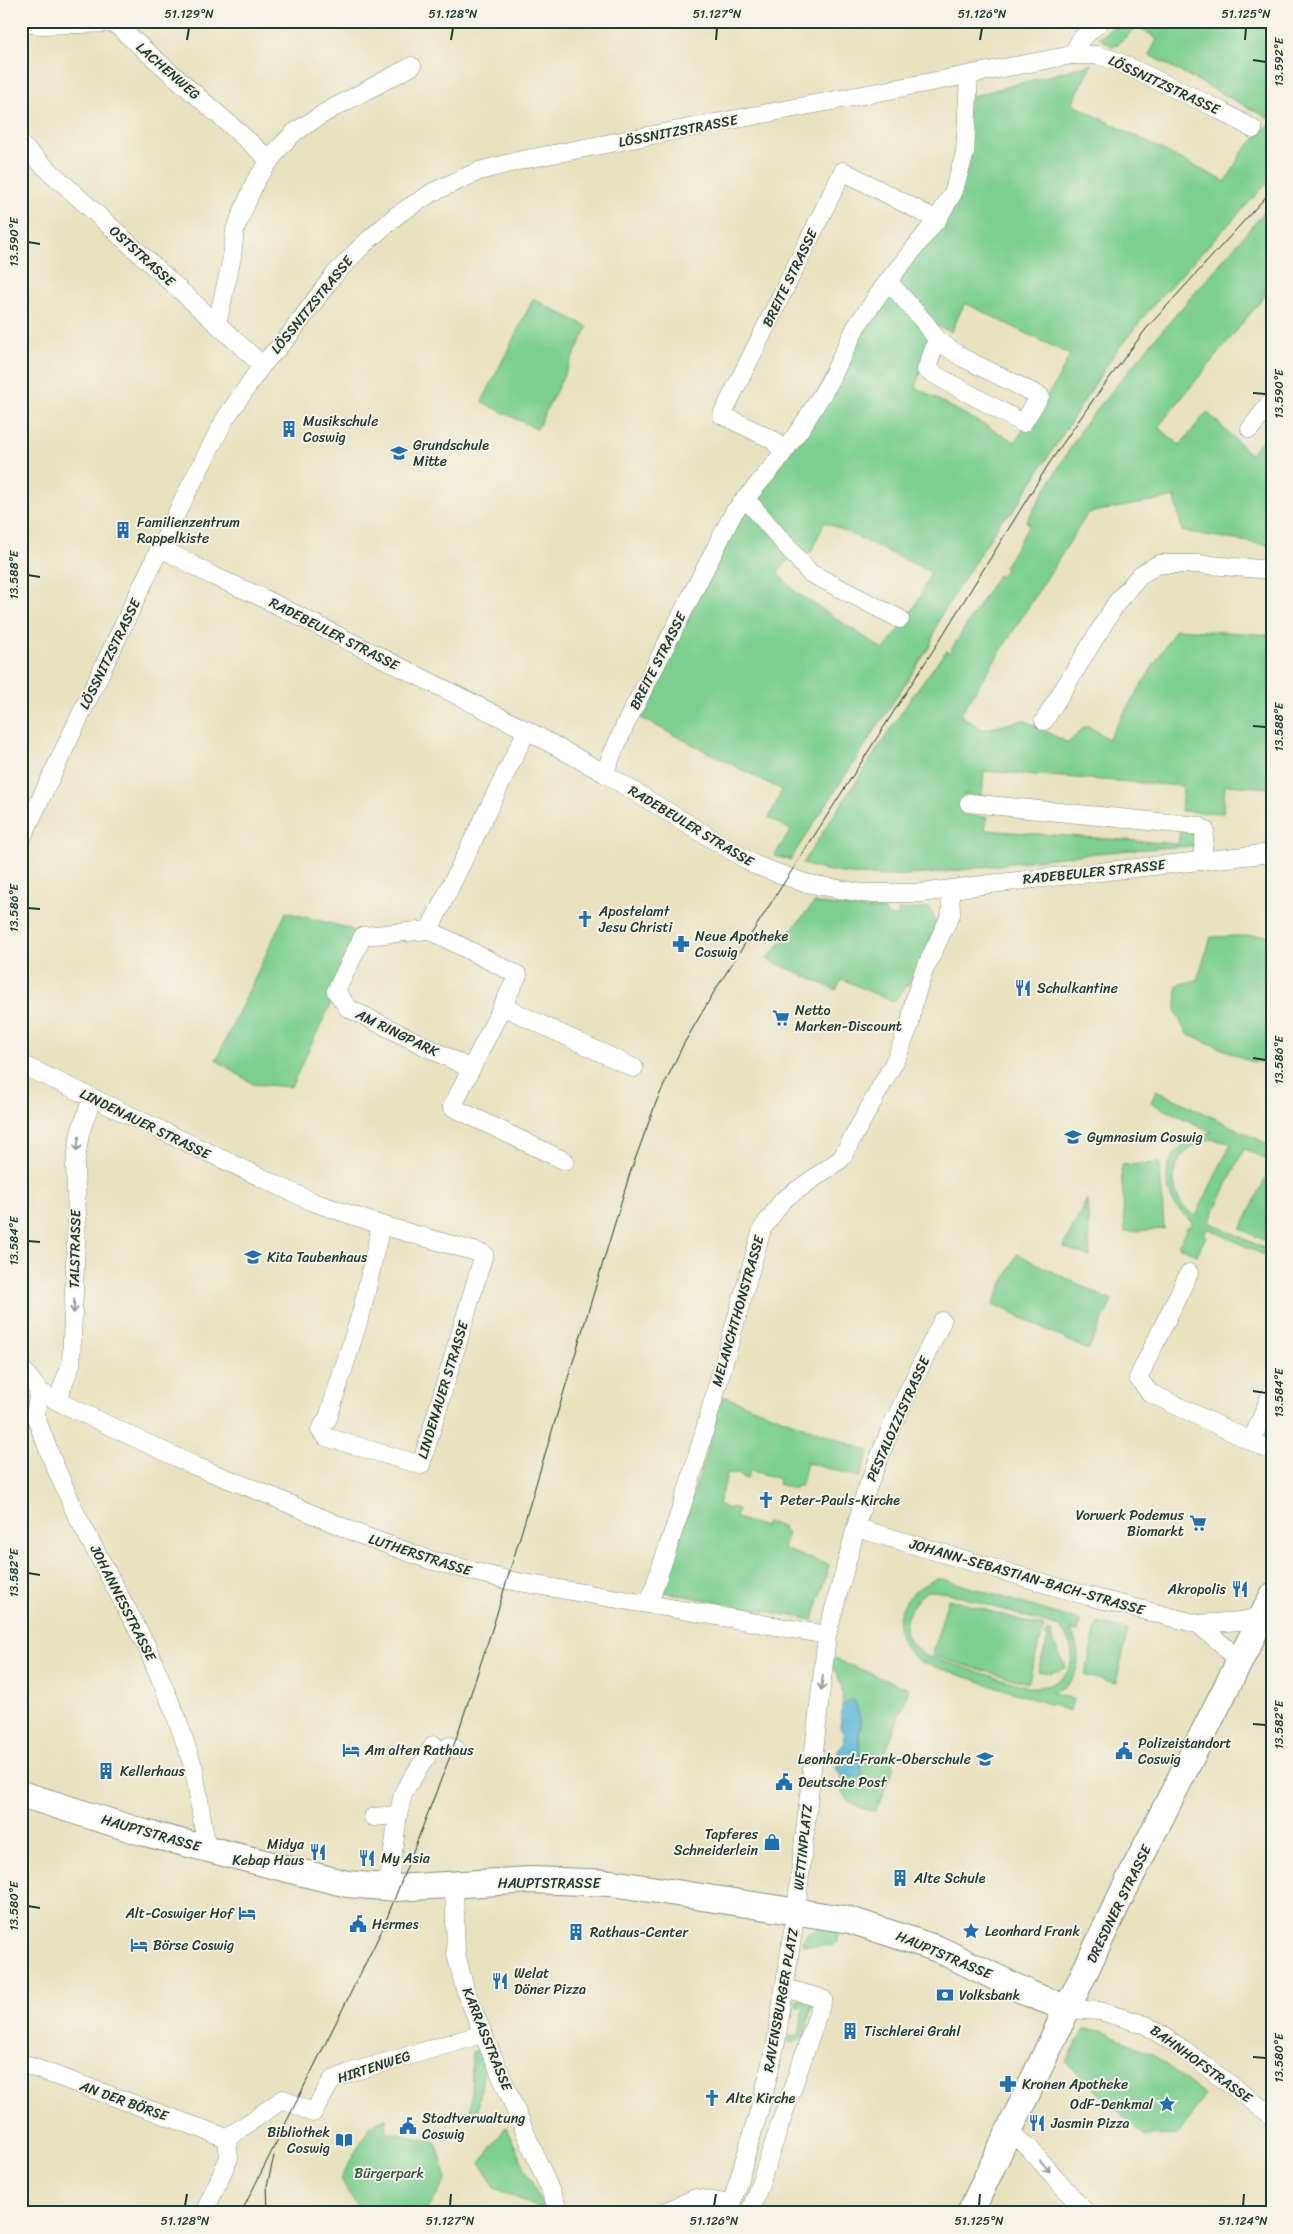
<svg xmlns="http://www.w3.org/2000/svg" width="1293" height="2234" font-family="Sriracha,sans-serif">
<rect width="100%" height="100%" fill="#f7f3e8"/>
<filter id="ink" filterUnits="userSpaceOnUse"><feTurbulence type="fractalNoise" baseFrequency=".02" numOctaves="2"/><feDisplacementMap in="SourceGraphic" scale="10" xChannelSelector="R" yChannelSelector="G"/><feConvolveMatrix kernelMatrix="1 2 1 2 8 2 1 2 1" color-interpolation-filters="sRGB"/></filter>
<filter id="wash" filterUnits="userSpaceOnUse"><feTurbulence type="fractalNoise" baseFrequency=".0096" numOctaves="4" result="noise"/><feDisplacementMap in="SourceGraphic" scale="20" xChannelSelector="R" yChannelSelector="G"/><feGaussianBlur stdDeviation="1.12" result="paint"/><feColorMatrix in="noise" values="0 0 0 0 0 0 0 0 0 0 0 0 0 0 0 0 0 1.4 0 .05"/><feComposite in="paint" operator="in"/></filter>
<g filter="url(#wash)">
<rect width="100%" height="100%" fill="#e8e2c0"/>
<!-- green -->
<g fill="#7ccf90" stroke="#4e8662" fill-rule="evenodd">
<path d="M1121 21H1272V120L1149 55 1157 39 1138 26 1114 47 1099 38Z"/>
<path d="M1092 64 1072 104 1226 182 1242 152 1272 121V178L1160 297 1114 354 1012 513 1002 519 940 617 930 646 790 860 774 856 791 830 769 818 782 790 637 716 749 502 857 328 954 192 969 97ZM965 303 1070 355 1055 384 1015 442 915 387C924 364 930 346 927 322L951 332ZM825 522 931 572 916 605 884 650 796 592 777 573 795 553 801 559 811 552Z"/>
<path d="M1272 203V287L1158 427 1180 445 1207 412 1250 454 1267 435 1272 439V546L1182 531 1175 497 1088 513 960 715 983 730 1024 720 1068 743 1087 725 1108 739 1176 629 1272 635V788L1225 785 1223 813 1181 811 1183 786 984 771 982 796 963 794 961 815 987 817 985 830 1178 844 1180 831 1200 834 1199 846C1144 848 1090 853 1036 860 960 869 877 888 802 864L913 695 946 651 949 653 998 575 1001 577 1006 569 1004 567 1030 524 1026 522 1084 425 1154 340Z"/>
<path d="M533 299 588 327 537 429 482 402Z"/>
<path d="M814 903 862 909 885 910 887 916 898 917V910L930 908 937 926 912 980 893 1002 842 979 836 990 767 959Z"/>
<path d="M286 912 348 928 363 936 291 1087 253 1084 216 1060Z"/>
<path d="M1272 935V1062H1252L1186 1033 1176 1012 1177 985 1197 980 1211 937Z"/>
<path d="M1156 1090 1272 1146V1162L1244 1149 1209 1222 1272 1252V1259L1207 1228 1204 1235 1206 1236 1197 1255 1178 1246 1188 1226 1191 1227 1193 1222C1167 1206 1156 1170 1181 1147 1190 1138 1200 1136 1212 1132L1151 1103ZM1210 1139 1231 1143 1196 1216C1192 1213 1187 1210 1183 1206 1179 1202 1177 1194 1175 1188 1169 1163 1187 1146 1210 1139Z"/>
<path d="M1160 1163 1164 1229 1125 1232 1121 1165Z"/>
<path d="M1270 1169 1272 1170V1244L1241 1229Z"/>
<path d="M1087 1199 1090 1257 1063 1247Z"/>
<path d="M1017 1254 1112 1301 1088 1350 993 1304Z"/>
<path d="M723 1396 869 1451 860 1477 807 1463 801 1486H796L795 1489 778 1484 779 1479 750 1470 747 1479 741 1477 739 1474 728 1473 718 1504 728 1509 731 1507 738 1509 736 1518 765 1527 767 1522 784 1527 783 1531 787 1533 783 1549 829 1565 813 1620 664 1592Z"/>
<path d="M936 1579H943L1080 1621 1078 1631 1071 1630C1083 1653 1081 1686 1051 1692L1073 1699 1070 1711 923 1663C882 1639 896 1594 936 1579ZM927 1591 945 1592 1059 1627C1086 1656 1068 1690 1029 1687L925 1656C919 1651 913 1646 908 1639 899 1623 914 1600 927 1591Z"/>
<path d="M948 1599 1044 1627 1028 1683 932 1656Z"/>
<path d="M1097 1623 1128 1630 1116 1683 1085 1676Z"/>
<path d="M1047 1631 1052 1633 1051 1637 1066 1668 1050 1673 1038 1671 1048 1638 1045 1636Z"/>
<path d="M825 1655 909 1689 886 1751 894 1767 876 1811C860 1810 848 1804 841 1790L842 1776 862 1778 859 1734 861 1722 850 1700 842 1706C844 1679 837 1676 825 1655Z"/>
<path d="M823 1926 838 1929 837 1941 833 1946 804 1945 802 1941 808 1933Z"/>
<path d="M797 2000 813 2001 804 2037 794 2043 789 2042 790 2036 795 2037 799 2034 804 2008 796 2006Z"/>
<path d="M1084 2029 1103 2031 1152 2054 1205 2095 1178 2135 1145 2136 1066 2063Z"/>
<path d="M480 2050 485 2060 478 2109 471 2110 472 2052Z"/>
<path d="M386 2118 387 2132 436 2142 447 2179 425 2213H357V2206L340 2179 369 2128 375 2123Z"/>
<path d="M506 2127 545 2211 495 2188 480 2163Z"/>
</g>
<!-- water -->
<path fill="#54b4d3" stroke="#3a7884" d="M850 1700 855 1701 861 1722 859 1734 862 1778 842 1776 836 1769 838 1749 844 1742 845 1734 840 1727 842 1706Z"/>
</g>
<g filter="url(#ink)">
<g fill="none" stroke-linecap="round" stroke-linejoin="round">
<!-- street casing -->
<g stroke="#84907a" stroke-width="19">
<g id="street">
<path d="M21 23 41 25 114 23 270 160"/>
<path d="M1072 55 1081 39 1101 21"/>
<path d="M21 145 262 365"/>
<path d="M888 281 927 325 937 340 963 358 1040 396 1023 423 926 370 937 340"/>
<path d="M217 324 232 257 235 230 256 180 280 147 295 132 326 112 412 66"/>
<path d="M1250 429 1272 401"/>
<path d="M783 452 773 440 722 415 843 171 937 220"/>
<path d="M745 498 810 573 900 619"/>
<path d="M161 548 213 576 259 596 532 733 604 773 755 865 805 883 862 893H921L990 884 1272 853"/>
<path d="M1044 721 1117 602 1140 575 1159 564H1197L1272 570"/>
<path d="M604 773 626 723 734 512 775 464 803 425 829 383 856 327 888 281 936 221 953 193 965 153 969 76"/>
<path d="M969 803 1199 826 1205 830 1202 861"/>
<path d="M21 840 180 506 225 419 262 365 288 337 333 276 364 244 397 215 433 192 479 171 522 160 1072 55H1097L1114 60 1218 109 1253 129"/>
<path d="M429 930 518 975 471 1069 348 1008 336 991 363 936 429 930 527 730"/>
<path d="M504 1007 634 1068"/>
<path d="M21 1064 313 1202 381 1225 484 1254 421 1465 326 1437 320 1430 328 1418 362 1310 381 1225"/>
<path d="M471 1069 452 1107 565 1161"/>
<path d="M1189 1273 1138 1378 1150 1393 1272 1451"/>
<path d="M21 1367 39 1391 57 1401 195 1466 271 1496 361 1535 430 1560 507 1580 827 1635"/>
<path d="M39 1391 35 1415 53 1462 77 1516 147 1647 176 1716 194 1769 207 1850"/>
<path d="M57 1401 71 1364 77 1216 75 1166 80 1133 92 1098"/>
<path d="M1252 1440 1272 1392"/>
<path d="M857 1528 1088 1596 1198 1624"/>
<path d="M649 1603 689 1485 762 1229 783 1200 841 1159 895 1061 910 1024 914 1001 923 973 951 914 950 891"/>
<path d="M1238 1662 1224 1646 1198 1624 1240 1621 1261 1617 1269 1620"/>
<path d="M449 1746 456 1749"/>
<path d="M373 1817 398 1815"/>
<path d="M454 1885 456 1954 465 1989 483 2034 560 2213"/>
<path d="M388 1888 398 1815 404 1791 434 1745"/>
<path d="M1068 2009 1100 2011 1146 2025 1184 2050 1272 2116"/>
<path d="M21 2063 227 2138"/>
<path d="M1010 2132 1030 2149 1086 2213"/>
<path d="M227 2138 283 2099 313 2113 332 2080 349 2073 483 2034"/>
<path d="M204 2213 229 2158 227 2138"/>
<path d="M663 2213 696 2198 731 2204"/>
<path d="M729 2213 763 2097 776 2042 796 1911 827 1635 865 1494 890 1430 942 1321"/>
<path d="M750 2213 823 1999 785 1988"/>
</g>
</g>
<!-- secondary casing -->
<g stroke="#84907a" stroke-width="28">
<g id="secondary">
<path d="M21 1794 145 1833 347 1884 396 1888 531 1880 612 1883 850 1920 938 1949 1030 1994 1068 2009"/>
<path d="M970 2213 1118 1902 1272 1597"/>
</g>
</g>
<!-- street -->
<use href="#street" stroke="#fff" stroke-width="18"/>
<!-- secondary -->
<use href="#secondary" stroke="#fff" stroke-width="26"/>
<!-- tram -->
<g stroke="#1f3d34" stroke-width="1">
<path d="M241 2213 383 1928 451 1754 494 1623 630 1173 657 1100 683 1045 714 992 939 641 1050 462 1093 400 1146 329 1272 190"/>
<path d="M268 2213 267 2186 274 2156"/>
</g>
</g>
<!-- one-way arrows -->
<defs><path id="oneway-shaft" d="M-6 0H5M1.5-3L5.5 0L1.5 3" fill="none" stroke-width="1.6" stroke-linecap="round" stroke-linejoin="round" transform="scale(1.25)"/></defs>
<g stroke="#8f9e9a">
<use href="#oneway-shaft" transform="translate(78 1144) rotate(98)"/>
<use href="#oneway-shaft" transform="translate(74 1306) rotate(92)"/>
<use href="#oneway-shaft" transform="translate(822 1683) rotate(97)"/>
<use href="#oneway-shaft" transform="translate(1045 2166) rotate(49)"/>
</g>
</g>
<!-- ticks -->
<path fill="none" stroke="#1f3d34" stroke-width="2" d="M187 40 189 28M451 40 453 28M716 40 717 28M980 40 982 28M1245 40 1246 28M1253 60 1266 62M28 242 40 244M1253 393 1266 394M28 575 40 577M1253 726 1266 727M28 908 40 909M1253 1058 1266 1060M28 1241 40 1242M1253 1391 1266 1393M28 1573 40 1575M1253 1724 1266 1725M28 1906 40 1908M1253 2057 1266 2058M185 2206 187 2194M450 2206 451 2194M714 2206 716 2194M979 2206 980 2194M1243 2206 1244 2194"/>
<!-- icons -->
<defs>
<g id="building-bare" transform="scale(1.35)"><path d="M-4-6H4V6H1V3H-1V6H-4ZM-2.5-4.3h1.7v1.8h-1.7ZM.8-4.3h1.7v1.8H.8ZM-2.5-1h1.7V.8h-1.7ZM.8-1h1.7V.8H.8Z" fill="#1f6fb2" stroke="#f7f3e8" stroke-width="2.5" paint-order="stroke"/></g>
<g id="school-bare" transform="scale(1.35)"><path d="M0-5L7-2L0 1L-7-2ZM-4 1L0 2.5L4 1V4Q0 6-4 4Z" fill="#1f6fb2" stroke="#f7f3e8" stroke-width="2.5" paint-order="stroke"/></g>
<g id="church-bare" transform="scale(1.35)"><path d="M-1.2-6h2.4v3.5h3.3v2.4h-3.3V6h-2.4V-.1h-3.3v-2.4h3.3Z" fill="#1f6fb2" stroke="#f7f3e8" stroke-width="2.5" paint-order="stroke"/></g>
<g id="pharmacy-bare" transform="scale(1.35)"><path d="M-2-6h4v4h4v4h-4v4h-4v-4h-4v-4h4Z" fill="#1f6fb2" stroke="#f7f3e8" stroke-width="2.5" paint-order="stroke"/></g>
<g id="restaurant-bare" transform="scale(1.35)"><path d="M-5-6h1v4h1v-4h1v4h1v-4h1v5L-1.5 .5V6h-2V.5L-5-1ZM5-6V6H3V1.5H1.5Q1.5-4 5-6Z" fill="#1f6fb2" stroke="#f7f3e8" stroke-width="2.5" paint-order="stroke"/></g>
<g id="supermarket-bare" transform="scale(1.35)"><path d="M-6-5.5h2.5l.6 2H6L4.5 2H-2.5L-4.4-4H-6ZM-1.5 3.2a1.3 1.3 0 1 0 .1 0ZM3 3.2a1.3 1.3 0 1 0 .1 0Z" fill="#1f6fb2" stroke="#f7f3e8" stroke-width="2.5" paint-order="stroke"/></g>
<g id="hotel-bare" transform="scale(1.35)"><path d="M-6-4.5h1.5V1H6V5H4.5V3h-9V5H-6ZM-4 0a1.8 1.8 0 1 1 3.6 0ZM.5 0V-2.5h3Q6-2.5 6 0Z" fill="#1f6fb2" stroke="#f7f3e8" stroke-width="2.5" paint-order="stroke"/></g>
<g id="civic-bare" transform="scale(1.35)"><path d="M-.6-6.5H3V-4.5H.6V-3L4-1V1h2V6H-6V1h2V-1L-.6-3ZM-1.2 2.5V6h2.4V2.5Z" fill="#1f6fb2" stroke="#f7f3e8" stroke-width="2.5" paint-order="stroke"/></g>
<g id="shop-bare" transform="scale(1.35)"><path d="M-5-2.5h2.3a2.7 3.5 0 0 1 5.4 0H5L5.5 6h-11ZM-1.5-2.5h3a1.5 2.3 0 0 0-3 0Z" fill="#1f6fb2" stroke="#f7f3e8" stroke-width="2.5" paint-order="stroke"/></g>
<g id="sight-bare" transform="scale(1.35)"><path d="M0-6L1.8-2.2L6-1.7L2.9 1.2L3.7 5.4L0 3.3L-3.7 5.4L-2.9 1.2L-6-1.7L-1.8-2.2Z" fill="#1f6fb2" stroke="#f7f3e8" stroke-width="2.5" paint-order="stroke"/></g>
<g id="bank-bare" transform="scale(1.35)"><path d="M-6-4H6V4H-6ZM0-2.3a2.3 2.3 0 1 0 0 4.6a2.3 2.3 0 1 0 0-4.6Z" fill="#1f6fb2" stroke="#f7f3e8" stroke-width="2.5" paint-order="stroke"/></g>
<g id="library-bare" transform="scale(1.35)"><path d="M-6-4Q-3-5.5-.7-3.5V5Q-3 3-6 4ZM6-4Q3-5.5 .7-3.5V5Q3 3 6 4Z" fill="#1f6fb2" stroke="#f7f3e8" stroke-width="2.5" paint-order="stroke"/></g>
</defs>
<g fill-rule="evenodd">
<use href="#building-bare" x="289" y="429"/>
<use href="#school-bare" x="399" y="453"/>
<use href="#building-bare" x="123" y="530"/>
<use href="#church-bare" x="585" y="919"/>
<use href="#pharmacy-bare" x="681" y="944"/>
<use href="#restaurant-bare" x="1023" y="988"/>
<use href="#supermarket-bare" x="781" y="1018"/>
<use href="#school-bare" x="1073" y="1137"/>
<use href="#school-bare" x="253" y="1257"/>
<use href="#church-bare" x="766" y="1500"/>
<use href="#supermarket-bare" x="1198" y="1523"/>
<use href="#restaurant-bare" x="1240" y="1589"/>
<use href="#hotel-bare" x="351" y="1750"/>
<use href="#civic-bare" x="1124" y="1751"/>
<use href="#school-bare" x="985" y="1759"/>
<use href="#building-bare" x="106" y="1771"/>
<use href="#civic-bare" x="784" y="1782"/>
<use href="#shop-bare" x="772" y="1842"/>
<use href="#restaurant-bare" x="318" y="1852"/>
<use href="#restaurant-bare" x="367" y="1858"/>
<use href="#building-bare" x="900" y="1878"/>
<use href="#hotel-bare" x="247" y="1913"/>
<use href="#civic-bare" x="358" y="1924"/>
<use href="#sight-bare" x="971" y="1931"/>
<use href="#building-bare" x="576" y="1932"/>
<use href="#hotel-bare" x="139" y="1945"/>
<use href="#restaurant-bare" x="500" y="1981"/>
<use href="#bank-bare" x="945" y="1995"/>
<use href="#building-bare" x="850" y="2031"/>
<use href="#pharmacy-bare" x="1008" y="2084"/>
<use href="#church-bare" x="712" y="2098"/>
<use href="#sight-bare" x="1167" y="2104"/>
<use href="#restaurant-bare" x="1037" y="2123"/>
<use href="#civic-bare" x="408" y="2126"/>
<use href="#library-bare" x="344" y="2140"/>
</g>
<g text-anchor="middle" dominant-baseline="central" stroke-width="4" stroke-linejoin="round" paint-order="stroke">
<!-- street labels -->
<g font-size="14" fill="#1f3d34" stroke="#f7f3e8">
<text transform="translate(168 71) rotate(41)">LACHENWEG</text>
<text transform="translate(1164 85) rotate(25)">LÖSSNITZSTRASSE</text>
<text transform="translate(678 131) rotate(-11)">LÖSSNITZSTRASSE</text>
<text transform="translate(142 256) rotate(42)">OSTSTRASSE</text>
<text transform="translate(790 278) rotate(-64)">BREITE STRASSE</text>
<text transform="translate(312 305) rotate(-51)">LÖSSNITZSTRASSE</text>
<text transform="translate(334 634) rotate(27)">RADEBEULER STRASSE</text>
<text transform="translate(110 654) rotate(-64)">LÖSSNITZSTRASSE</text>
<text transform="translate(658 661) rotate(-63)">BREITE STRASSE</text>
<text transform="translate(691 826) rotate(31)">RADEBEULER STRASSE</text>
<text transform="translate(1094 872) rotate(-6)">RADEBEULER STRASSE</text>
<text transform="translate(397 1033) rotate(26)">AM RINGPARK</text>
<text transform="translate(145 1124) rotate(26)">LINDENAUER STRASSE</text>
<text transform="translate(75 1249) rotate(-89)">TALSTRASSE</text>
<text transform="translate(738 1311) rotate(-74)">MELANCHTHONSTRASSE</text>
<text transform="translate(443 1390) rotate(-73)">LINDENAUER STRASSE</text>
<text transform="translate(898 1419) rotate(-66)">PESTALOZZISTRASSE</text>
<text transform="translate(420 1555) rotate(18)">LUTHERSTRASSE</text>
<text transform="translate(1027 1577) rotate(16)">JOHANN-SEBASTIAN-BACH-STRASSE</text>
<text transform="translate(123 1603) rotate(63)">JOHANNESSTRASSE</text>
<text transform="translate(151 1833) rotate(16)">HAUPTSTRASSE</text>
<text transform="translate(803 1847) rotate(-84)">WETTINPLATZ</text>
<text x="549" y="1883">HAUPTSTRASSE</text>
<text transform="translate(1119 1904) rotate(-64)">DRESDNER STRASSE</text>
<text transform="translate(944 1955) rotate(23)">HAUPTSTRASSE</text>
<text transform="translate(781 2000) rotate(-80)">RAVENSBURGER PLATZ</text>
<text transform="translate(487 2039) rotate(68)">KARRASSTRASSE</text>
<text transform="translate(1201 2064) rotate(36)">BAHNHOFSTRASSE</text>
<text transform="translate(374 2067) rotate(-18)">HIRTENWEG</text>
<text transform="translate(124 2101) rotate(20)">AN DER BÖRSE</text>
</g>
<!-- poi labels -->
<g font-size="14" fill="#1f3d34" stroke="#f7f3e8" text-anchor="start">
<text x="303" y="421">Musikschule<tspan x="303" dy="16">Coswig</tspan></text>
<text x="413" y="445">Grundschule<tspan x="413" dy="16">Mitte</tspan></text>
<text x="137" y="522">Familienzentrum<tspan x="137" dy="16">Rappelkiste</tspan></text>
<text x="599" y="911">Apostelamt<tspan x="599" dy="16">Jesu Christi</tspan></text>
<text x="695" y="936">Neue Apotheke<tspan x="695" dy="16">Coswig</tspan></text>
<text x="1037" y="988">Schulkantine</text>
<text x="795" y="1010">Netto<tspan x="795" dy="16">Marken-Discount</tspan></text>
<text x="1087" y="1137">Gymnasium Coswig</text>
<text x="267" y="1257">Kita Taubenhaus</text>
<text x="780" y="1500">Peter-Pauls-Kirche</text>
<text x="1184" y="1515" text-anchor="end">Vorwerk Podemus<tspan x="1184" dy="16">Biomarkt</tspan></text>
<text x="1226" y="1589" text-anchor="end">Akropolis</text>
<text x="1138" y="1743">Polizeistandort<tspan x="1138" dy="16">Coswig</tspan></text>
<text x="365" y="1750">Am alten Rathaus</text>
<text x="971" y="1759" text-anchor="end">Leonhard-Frank-Oberschule</text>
<text x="120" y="1771">Kellerhaus</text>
<text x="798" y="1782">Deutsche Post</text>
<text x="758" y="1834" text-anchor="end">Tapferes<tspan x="758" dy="16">Schneiderlein</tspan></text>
<text x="304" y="1844" text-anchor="end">Midya<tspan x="304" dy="16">Kebap Haus</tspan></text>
<text x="381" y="1858">My Asia</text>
<text x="914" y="1878">Alte Schule</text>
<text x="233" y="1913" text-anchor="end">Alt-Coswiger Hof</text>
<text x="372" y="1924">Hermes</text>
<text x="985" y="1931">Leonhard Frank</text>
<text x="590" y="1932">Rathaus-Center</text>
<text x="153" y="1945">Börse Coswig</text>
<text x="514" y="1973">Welat<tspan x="514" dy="16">Döner Pizza</tspan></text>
<text x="959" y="1995">Volksbank</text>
<text x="864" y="2031">Tischlerei Grahl</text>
<text x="1022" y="2084">Kronen Apotheke</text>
<text x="726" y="2098">Alte Kirche</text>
<text x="1153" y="2104" text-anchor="end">OdF-Denkmal</text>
<text x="422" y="2118">Stadtverwaltung<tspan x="422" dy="16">Coswig</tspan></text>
<text x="1051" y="2123">Jasmin Pizza</text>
<text x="330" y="2132" text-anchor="end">Bibliothek<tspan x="330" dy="16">Coswig</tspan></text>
</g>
<!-- park labels -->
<g font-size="14" fill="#325a46" stroke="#f7f3e8">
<text x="389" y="2173">Bürgerpark</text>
</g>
</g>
<!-- margin -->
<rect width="1293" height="2234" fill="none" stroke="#f7f3e8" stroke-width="55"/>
<rect x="28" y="28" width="1238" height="2178" fill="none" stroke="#1f3d34" stroke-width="2"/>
<g font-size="12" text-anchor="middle" fill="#1f3d34">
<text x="189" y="18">51.129°N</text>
<text x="453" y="18">51.128°N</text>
<text x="717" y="18">51.127°N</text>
<text x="982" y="18">51.126°N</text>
<text x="1246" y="18">51.125°N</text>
<text transform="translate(1279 62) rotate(-90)" y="4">13.592°E</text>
<text transform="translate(14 242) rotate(-90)" y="4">13.590°E</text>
<text transform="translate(1279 394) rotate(-90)" y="4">13.590°E</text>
<text transform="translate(14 575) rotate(-90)" y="4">13.588°E</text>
<text transform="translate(1279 727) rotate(-90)" y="4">13.588°E</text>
<text transform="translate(14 908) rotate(-90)" y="4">13.586°E</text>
<text transform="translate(1279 1060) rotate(-90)" y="4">13.586°E</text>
<text transform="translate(14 1241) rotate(-90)" y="4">13.584°E</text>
<text transform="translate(1279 1393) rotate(-90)" y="4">13.584°E</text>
<text transform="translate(14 1573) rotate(-90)" y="4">13.582°E</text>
<text transform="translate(1279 1725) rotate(-90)" y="4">13.582°E</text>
<text transform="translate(14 1906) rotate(-90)" y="4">13.580°E</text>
<text transform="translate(1279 2058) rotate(-90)" y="4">13.580°E</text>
<text x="185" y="2225">51.128°N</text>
<text x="450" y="2225">51.127°N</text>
<text x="714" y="2225">51.126°N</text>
<text x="979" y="2225">51.125°N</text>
<text x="1243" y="2225">51.124°N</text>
</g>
</svg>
